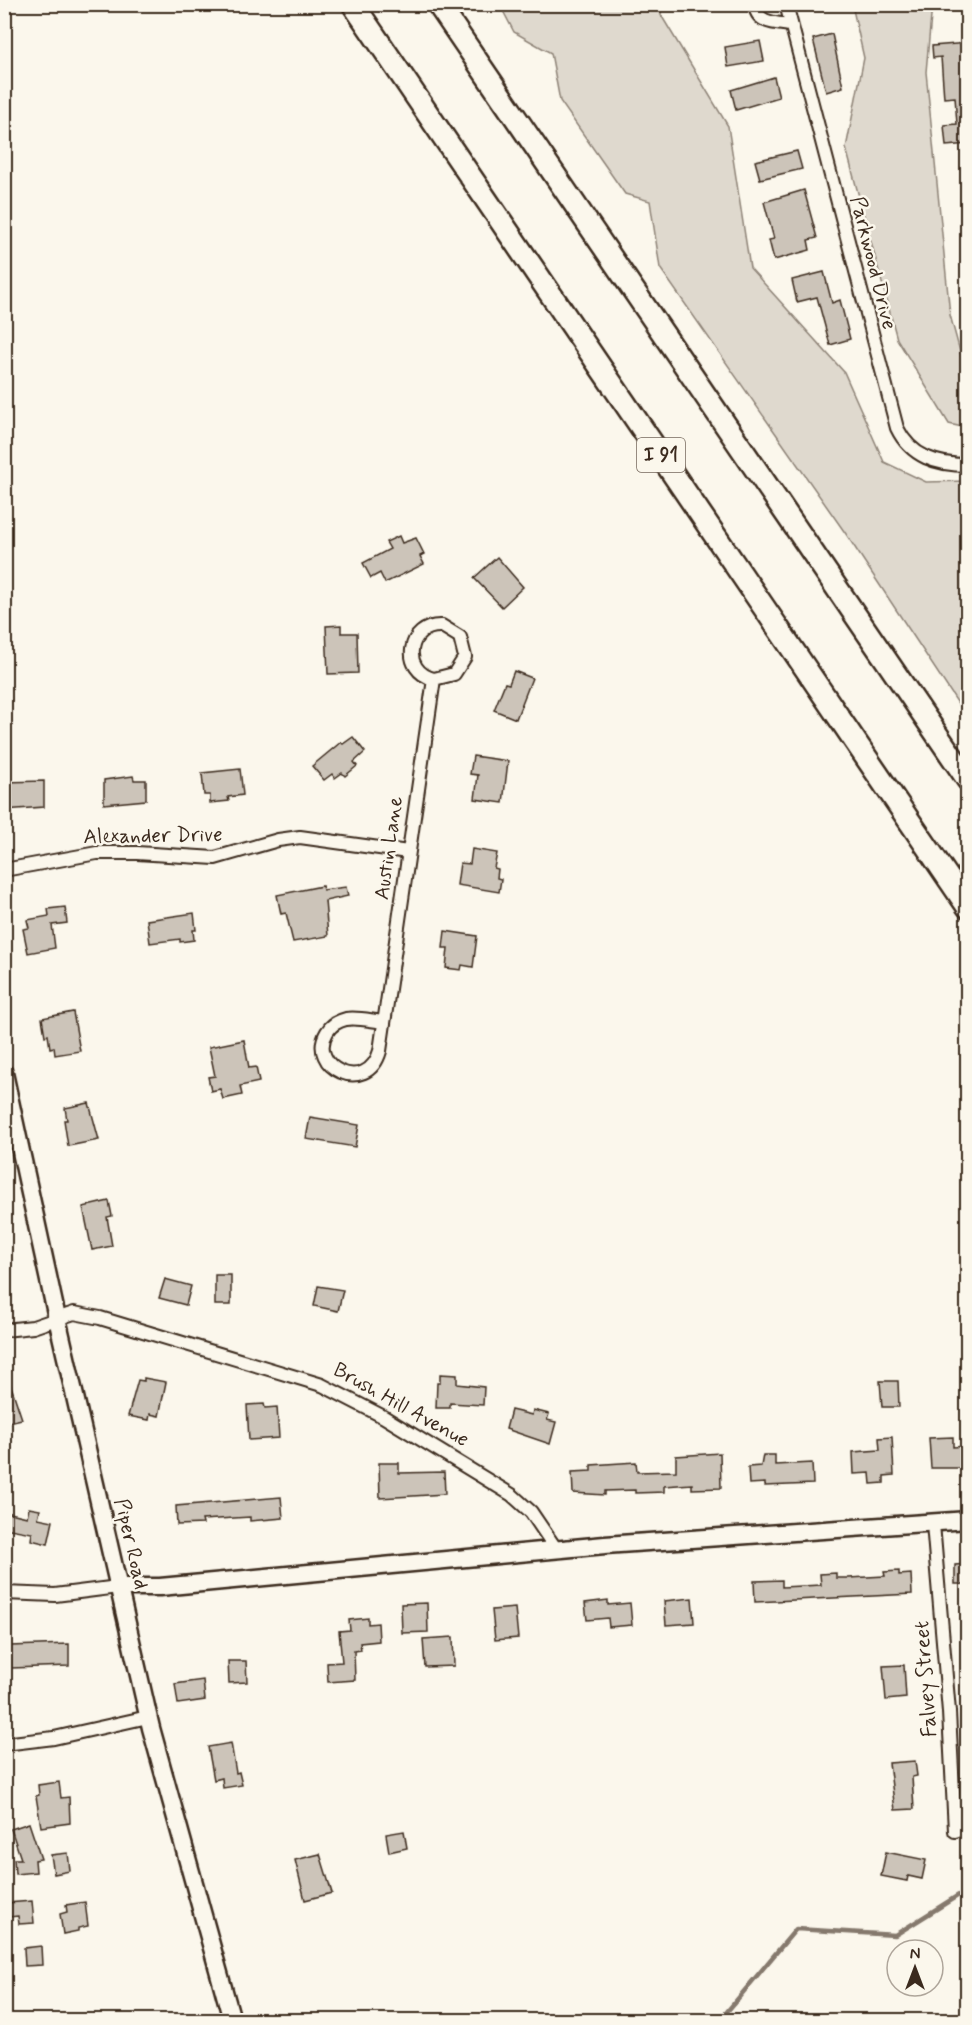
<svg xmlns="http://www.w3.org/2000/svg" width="972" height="2025" font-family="Mynerve,sans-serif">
<rect width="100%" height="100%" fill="#fbf7ec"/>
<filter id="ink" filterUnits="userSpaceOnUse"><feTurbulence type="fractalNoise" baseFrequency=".0167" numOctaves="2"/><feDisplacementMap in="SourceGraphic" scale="12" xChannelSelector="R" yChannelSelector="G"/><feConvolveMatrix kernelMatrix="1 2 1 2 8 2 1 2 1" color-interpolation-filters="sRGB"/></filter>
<g filter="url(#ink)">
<!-- green -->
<g fill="#dfd9ce" stroke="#8d8276" stroke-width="1.5">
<path d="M500 5H662L661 15 728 126 750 268 844 372 884 462 926 482 967 481V717L846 534 660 268 650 201 625 194 560 101 551 53 514 32Z"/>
<path d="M852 5H932L926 72 950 315 967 377V428L949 424 897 339 846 148 864 58Z"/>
</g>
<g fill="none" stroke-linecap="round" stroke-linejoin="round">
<!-- stream -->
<path stroke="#85796d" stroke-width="4.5" d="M720 2020 796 1929 895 1935 962 1893 968 1894"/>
</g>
<!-- building -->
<g fill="#ccc4b9" stroke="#3b2a1e" stroke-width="1.5">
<path d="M832 34 843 87 826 92 813 39Z"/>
<path d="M760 41 764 61 728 67 725 47Z"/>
<path d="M968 43V144L946 146 944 125 957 124 955 97 944 98 941 57 933 58 932 46Z"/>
<path d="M774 77 779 97 736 110 731 90Z"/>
<path d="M797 151 802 169 760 179 755 161Z"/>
<path d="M804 190 817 238 808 240 810 250 774 260 769 240 774 239 764 202Z"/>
<path d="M824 272 832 303 840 300 850 339 830 345 817 297 797 302 792 280Z"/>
<path d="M399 536 402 543 416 538 424 554 420 556 424 564 385 583 380 573 371 578 363 563 390 549 386 542Z"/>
<path d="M497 557 523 587 502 607 474 578Z"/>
<path d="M341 625V633H357L358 673 328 674 326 626Z"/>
<path d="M514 671 532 678 516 719 494 710 505 683 509 684Z"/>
<path d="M353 737 365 752 354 762 357 766 345 776 342 773 335 778 332 774 324 780 312 766 341 742 343 744Z"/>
<path d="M473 756 508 761 503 803 475 799 478 775 470 774Z"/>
<path d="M240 769 243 795 228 797 229 801 210 803V795H204L202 773Z"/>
<path d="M133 776 134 780H146V800L104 804V780Z"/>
<path d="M44 781V807L4 810V782Z"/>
<path d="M472 849 497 853 494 868 498 869 497 878 501 879 499 892 457 885 460 863 470 864Z"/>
<path d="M322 886 323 890 346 887 348 896 325 901 328 936 293 942 286 913 281 914 277 895Z"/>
<path d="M65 907 67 923 52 925 55 948 28 953 23 929 29 928 27 920 49 916 48 909Z"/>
<path d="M194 913 196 930H193L194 940 180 942V939L150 943 147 920Z"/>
<path d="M445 931 477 936 473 967 462 965 461 970 446 968 448 948H443Z"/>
<path d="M73 1012 80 1051 55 1055 54 1047 50 1048 48 1035 45 1036 42 1018Z"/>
<path d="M244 1040 249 1068 256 1067 259 1082 240 1086 242 1095 223 1099 220 1089 211 1091 208 1077 215 1076 209 1047Z"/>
<path d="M89 1103 99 1140 68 1146 64 1120H67L65 1108Z"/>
<path d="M310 1117 359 1125 355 1147 306 1139Z"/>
<path d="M109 1201 112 1216 107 1217 112 1246 92 1250 83 1207Z"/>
<rect x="215" y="1275" width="16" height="30"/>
<path d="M165 1279 191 1286 186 1305 159 1298Z"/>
<path d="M318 1286 343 1290 338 1311 314 1306Z"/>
<path d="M440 1374 457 1375V1384L484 1387 483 1405 450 1403V1408H436L437 1383H440Z"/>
<path d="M144 1378 166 1382 159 1416 150 1414 149 1420 128 1416 138 1380 144 1381Z"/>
<path d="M4 1380H9L22 1419 4 1423Z"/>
<path d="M880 1381H898L899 1407H882Z"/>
<path d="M264 1404 265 1408 277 1407 279 1438 249 1440 247 1405Z"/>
<path d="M511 1410 532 1415 533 1410 549 1414 547 1420 556 1422 550 1444 506 1429Z"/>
<path d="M892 1437 894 1475 884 1476V1483L871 1484 870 1473 854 1474 853 1452 880 1450 879 1438Z"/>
<path d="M953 1437V1447L968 1446V1468H931L929 1438Z"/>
<path d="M720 1453 721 1488 692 1489V1484L664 1486V1492L635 1493V1490L605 1491V1495L573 1493 572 1472 591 1471V1465L636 1462 637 1472 676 1471V1456Z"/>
<path d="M763 1455H775V1465L812 1463 813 1484 765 1486V1483L749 1484 748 1467 761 1466Z"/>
<path d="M379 1463H399V1473L444 1472 445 1494 380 1498Z"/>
<path d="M281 1497 283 1518 250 1521V1517L202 1520 203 1524 177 1525 176 1506Z"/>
<path d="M29 1508 40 1510 38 1518 53 1521 48 1544 31 1540 32 1533 4 1528 6 1512 27 1517Z"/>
<path d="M968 1564V1584H955V1565Z"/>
<path d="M899 1571V1575L911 1574 912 1594 755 1602 754 1581 782 1580V1587L821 1585 820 1574 836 1573V1578H849L885 1576 884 1572Z"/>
<path d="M692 1598 694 1623 666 1625 664 1601Z"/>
<path d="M608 1600V1605L630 1603 632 1625 609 1627 608 1618 587 1620 585 1603Z"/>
<path d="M427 1603 428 1632 402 1633 401 1604Z"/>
<path d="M515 1608 518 1638 495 1640 492 1610Z"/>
<path d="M368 1618V1624L378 1623 379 1641 360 1643 361 1650 354 1651 355 1680 328 1682 327 1663 342 1662 339 1631 350 1630 349 1620Z"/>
<path d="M453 1637 454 1666 425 1667 423 1639Z"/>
<path d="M69 1644V1666L11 1668 10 1646Z"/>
<path d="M228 1661H246L247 1682 229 1683Z"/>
<path d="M904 1665 906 1698 886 1700 883 1666Z"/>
<path d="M203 1680 205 1700 178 1704 175 1684Z"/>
<path d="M231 1743 236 1773 239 1772 242 1785 223 1788 222 1778 214 1780 208 1747Z"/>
<path d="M915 1761 917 1776 912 1777 914 1809 895 1810 889 1763Z"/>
<path d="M59 1782 61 1798 69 1797 70 1823 41 1827 36 1796 39 1795 38 1785Z"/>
<path d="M29 1823 41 1859 35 1860 36 1872 15 1874 14 1859H21L11 1829Z"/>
<path d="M404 1831 407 1848 389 1852 386 1834Z"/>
<path d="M886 1852 926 1860 922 1879 908 1876 907 1881 881 1876Z"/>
<path d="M68 1853 70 1871 54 1874 51 1855Z"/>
<path d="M320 1854 332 1893 305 1900 295 1860Z"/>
<path d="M32 1901 34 1923 19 1924 18 1916 9 1917 7 1903Z"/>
<path d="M85 1902 88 1926 78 1928V1931L63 1934 60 1914 67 1912 66 1905Z"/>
<path d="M41 1946 42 1965 25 1966 24 1948Z"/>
</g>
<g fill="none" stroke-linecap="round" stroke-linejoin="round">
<!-- street casing -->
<g stroke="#3b2a1e" stroke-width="16">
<g id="street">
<path d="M755 4C756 24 776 23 791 25"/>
<path d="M786 4 897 428C911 457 937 465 968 465"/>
<path d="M4 870 97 853H137L215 858 278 840 300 837 408 852"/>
<path d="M384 1022C372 1021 358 1017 346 1019 338 1021 331 1025 327 1032 306 1067 367 1097 380 1051L434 679 454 674 465 657 460 637 442 626C407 624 400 671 434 679"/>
<path d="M4 1330 33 1327 74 1313 100 1318 322 1385 384 1417 512 1495 531 1512 556 1549"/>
<path d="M933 1524 949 1712 955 1831"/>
<path d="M4 1593 55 1595 118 1587"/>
<path d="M4 1744 54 1738 148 1717"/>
</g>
</g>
<!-- secondary casing -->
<g stroke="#3b2a1e" stroke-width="21">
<g id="secondary">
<path d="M4 1073 57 1318 151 1728 232 2020"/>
<path d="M118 1587H160L605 1545 968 1520"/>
</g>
</g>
<!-- highway casing -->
<g stroke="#3b2a1e" stroke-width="26">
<g id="highway">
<path d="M353 4 968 907"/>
<path d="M438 4 968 780"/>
</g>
</g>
<!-- street -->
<use href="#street" stroke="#fbf7ec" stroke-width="12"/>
<!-- secondary -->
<use href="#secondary" stroke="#fbf7ec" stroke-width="16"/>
<!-- highway -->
<use href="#highway" stroke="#fbf7ec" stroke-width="21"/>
</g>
</g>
<g text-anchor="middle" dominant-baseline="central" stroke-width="5" stroke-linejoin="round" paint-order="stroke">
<!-- shield labels -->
<rect fill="#fbf7ec" stroke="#75685c" stroke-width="1.5" x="637" y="438" width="48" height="34" rx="4.5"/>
<g font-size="20" font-weight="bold" fill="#3b2a1e">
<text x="661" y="455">I 91</text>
</g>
<!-- street labels -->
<g font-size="21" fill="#3b2a1e" stroke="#fbf7ec">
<text transform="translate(873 263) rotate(76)">Parkwood Drive</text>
<text transform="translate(153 836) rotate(-1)">Alexander Drive</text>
<text transform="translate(389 848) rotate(-82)">Austin Lane</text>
<text transform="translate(401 1405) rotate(29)">Brush Hill Avenue</text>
<text transform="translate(131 1544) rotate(77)">Piper Road</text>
<text transform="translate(926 1679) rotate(-94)">Falvey Street</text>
</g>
</g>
<!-- margin -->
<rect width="972" height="2025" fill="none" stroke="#fbf7ec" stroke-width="24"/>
<rect x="12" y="12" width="948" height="2001" fill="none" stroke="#3b2a1e" stroke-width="2" filter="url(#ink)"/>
<!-- north arrow -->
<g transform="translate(915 1968)"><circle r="28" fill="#fbf7ec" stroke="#aea59a" stroke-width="1.5"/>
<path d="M0-4.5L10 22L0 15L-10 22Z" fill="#3b2a1e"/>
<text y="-9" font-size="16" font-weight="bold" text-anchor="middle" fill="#3b2a1e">N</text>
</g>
</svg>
